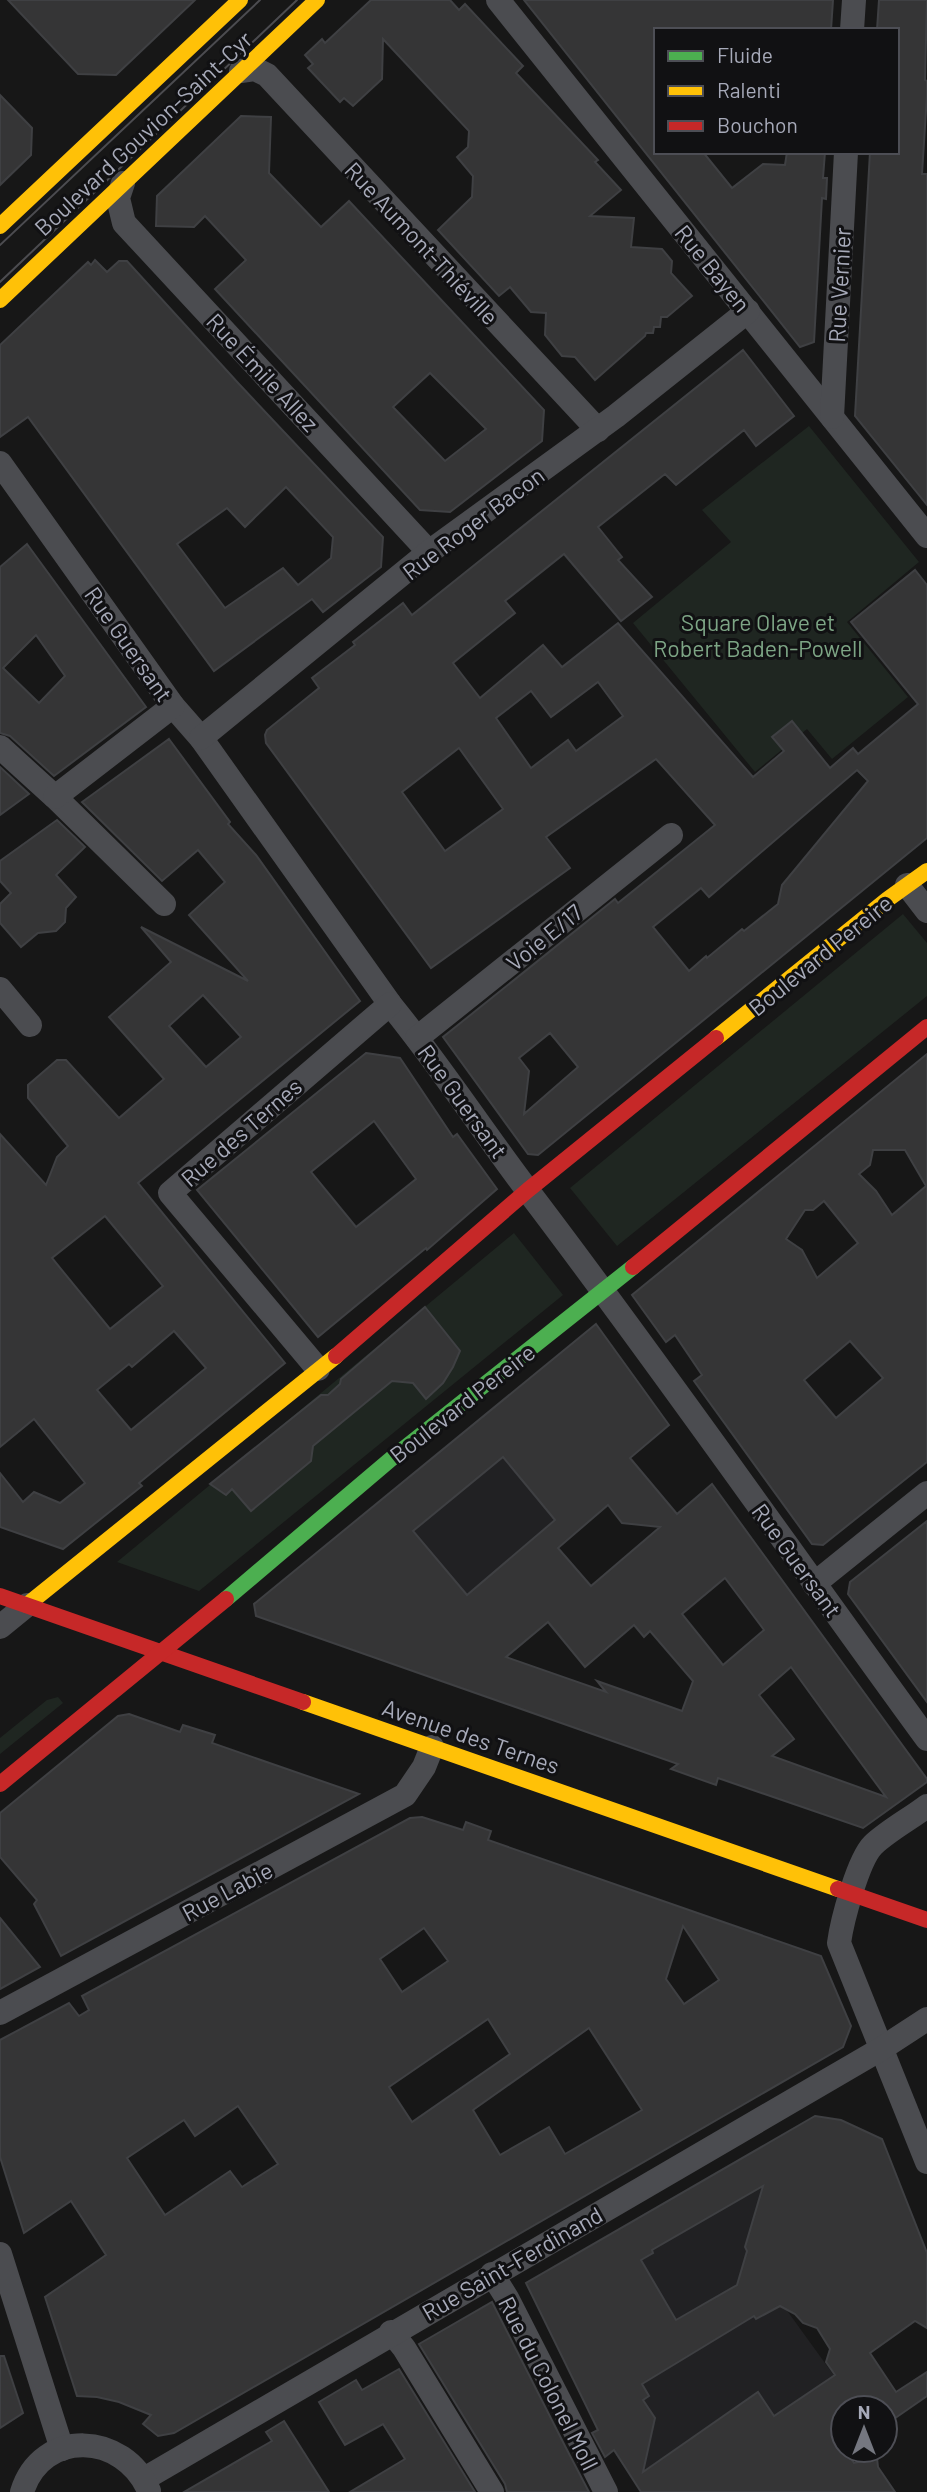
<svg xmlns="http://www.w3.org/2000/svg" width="927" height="2492" font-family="Barlow,sans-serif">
<rect width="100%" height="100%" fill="#171717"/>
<!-- built -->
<g fill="#212123">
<path d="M517 1389 598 1484 457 1603 348 1528Z"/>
<path d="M785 2133 783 2305 851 2399 715 2492H641L599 2430 649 2396 569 2258Z"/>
</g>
<!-- green -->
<g fill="#1f2621">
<path d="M809 426 919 562 847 622 908 697 832 759 807 729 755 772 633 623 731 542 702 510Z"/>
<path d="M903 914 927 943V996L617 1246 570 1188Z"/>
<path d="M514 1233 563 1295 199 1591 117 1562Z"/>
<path d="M58 1697 63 1703 0 1754V1738L47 1700Z"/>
</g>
<!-- building -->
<g fill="#353536" stroke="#3f4043" stroke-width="2" fill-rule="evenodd">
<path d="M8 0H195L116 75 78 74Z"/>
<path d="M371 0H450L459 10 465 4 523 66 516 73 598 160 595 162 621 190 590 216 634 218 631 247 662 249 672 261 671 273 692 296 667 317H661L660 327H654L653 333H646L645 336 595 380 575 357 562 356 545 335 546 313 531 312 510 287 499 296 438 230 472 197 473 176 457 157 468 147 469 131 383 39 382 79 353 106 344 98 340 102 308 68 313 64 305 55 322 39 325 43Z"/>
<path d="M524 0H833L831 30H656V152H703L732 188 763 164 785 165 787 152H825L823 178H827L826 199 822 198 814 342 800 347Z"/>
<path d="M879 0H927L925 80 927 81V95L922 174H927V505L855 416 870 152H897V30H877Z"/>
<path d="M0 95 32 128 31 155 0 185Z"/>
<path d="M241 116 271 117 269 173 321 227 349 201 544 410 542 441 450 512 420 510 215 289 246 260 205 216 194 227 156 226 157 196ZM430 373 486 429 445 461 393 407Z"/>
<path d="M95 260 107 272 119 261H127L239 384 383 537 381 567 323 612 312 599 214 671 28 417 0 437V345L88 262 91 265ZM286 487 333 537 331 558 298 585 283 568 225 608 177 544 227 508 245 527Z"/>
<path d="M743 350 794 416 756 446 744 430 676 485 665 474 598 527 622 557 618 560 652 597 621 621 564 554 505 601 515 613 453 663 480 698 543 645 562 667 618 623 753 777 784 751 772 737 792 721 830 768 853 748 858 754 918 704 851 622 915 570 927 585V838L538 1155 528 1154 443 1037 615 899 618 903 715 825 656 759 546 837 570 868 431 968 266 743 265 735 267 730 319 688 312 678 355 645 353 642 403 603 412 615ZM598 682 623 716 576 751 568 740 531 768 496 718 531 691 551 717ZM459 748 503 809 445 851 402 792ZM857 770 868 781 782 885 778 904 744 931 742 929 707 958 706 956 689 971 653 927 701 888 709 897ZM550 1033 578 1067 524 1114 529 1071 519 1058Z"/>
<path d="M27 544 146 707 54 776 10 736 0 733V567ZM36 635 65 676 39 703 3 668Z"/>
<path d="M169 739 230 822 228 824 256 855 360 1001 138 1183 285 1363 139 1483 142 1486 63 1549 0 1527V1473L23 1502 34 1492 60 1503 85 1483 34 1419 0 1447V1134L46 1185 57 1157 68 1146 28 1098V1085L57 1060H66L119 1118 164 1079 109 1017 171 962 141 927 248 981 189 915 225 882 198 850 162 881 82 802ZM203 995 241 1037 206 1067 169 1026ZM105 1216 163 1286 110 1329 52 1258ZM174 1331 206 1368 131 1430 97 1390 129 1364 132 1367Z"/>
<path d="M0 767 29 794 0 815Z"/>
<path d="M57 820 85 847 56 875 76 897 66 908 65 922 56 931 38 933 21 947 0 923V904L11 893 0 881V861Z"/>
<path d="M366 1053 400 1058 453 1137 457 1134 497 1189 427 1250 426 1248 318 1337 197 1190ZM374 1121 416 1179 356 1227 311 1172Z"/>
<path d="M927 1054V1462L823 1545 812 1544 694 1381 702 1375 675 1335 666 1342 632 1295ZM873 1150H905L926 1186 892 1215 876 1191 859 1174 870 1165ZM824 1201 858 1243 817 1278 802 1250 786 1239 805 1210H813ZM850 1341 883 1378 836 1418 804 1380Z"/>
<path d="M425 1307 460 1351 453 1367 443 1383 426 1399 413 1383 392 1381 313 1446 311 1461 251 1511 232 1489 226 1495 210 1484 321 1395H328L340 1384 341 1379Z"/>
<path d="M596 1324 669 1425 630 1458 677 1514 712 1484 927 1779V1782L863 1828 718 1778 716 1785 671 1769 678 1764 256 1616 254 1604ZM503 1457 555 1520 467 1595 413 1531ZM608 1505 622 1523 660 1527 591 1586 558 1548ZM725 1578 764 1630 723 1665 682 1614ZM548 1622 585 1667 634 1625 644 1637 650 1631 693 1681 682 1711 597 1681 606 1692 506 1657ZM791 1667 825 1714 886 1797 772 1756 794 1739 759 1695Z"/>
<path d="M927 1521V1702L848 1594 850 1582Z"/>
<path d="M129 1714 180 1732 183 1725 215 1735 212 1743 359 1794 61 1956 34 1904 37 1900 0 1857V1813L118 1716Z"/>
<path d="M422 1817 463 1830 466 1822 491 1831 488 1840 821 1956 851 2026 843 2047 174 2433 158 2436 143 2424 151 2415 119 2402 97 2397 77 2396 45 2297 106 2255 71 2201 24 2233 0 2157V2040L69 2003 79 2016 89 2010 82 1996 410 1818ZM683 1926 719 1980 684 2004 666 1979ZM424 1928 448 1961 402 1992 380 1959ZM488 2019 510 2054 412 2122 389 2087ZM589 2028 642 2110 565 2154 549 2127 500 2155 473 2110ZM238 2106 278 2164 242 2187 230 2171 165 2215 127 2158 184 2120 195 2136Z"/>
<path d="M0 1918 40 1967 0 1989Z"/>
<path d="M815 2116 841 2120 882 2139 927 2253V2328L915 2321 870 2353 896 2392 927 2372V2396L891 2421 885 2414V2408H843V2430L836 2435 843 2450H845L854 2463 877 2458 878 2467 895 2492H641L614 2450 605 2457 592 2433 598 2430 526 2283ZM763 2186 745 2247 747 2251 737 2285 676 2320 641 2260 653 2253 652 2250ZM780 2306 795 2314 803 2323 817 2328 830 2349 826 2362 835 2375 774 2416 758 2392 643 2472 655 2418 643 2400 649 2396 642 2384 754 2316 756 2319Z"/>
<path d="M492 2302 565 2446 589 2492H507L505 2484 419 2344Z"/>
<path d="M0 2356H4L23 2413 0 2428Z"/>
<path d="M399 2369 475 2492H350L405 2459 383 2424 345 2445 319 2402 356 2380 362 2390Z"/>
<path d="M284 2421 329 2492H184L272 2441 266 2432Z"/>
</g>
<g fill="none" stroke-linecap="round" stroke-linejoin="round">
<!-- street -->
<g stroke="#4b4c50" stroke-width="24">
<path d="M498 0 927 536"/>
<path d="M852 30 854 0"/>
<path d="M241 71 255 69 267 75 598 430"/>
<path d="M123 183 118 198 124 223 429 552"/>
<path d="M832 417 846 152"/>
<path d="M0 463 173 706 201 738 390 1004C439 1064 481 1129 528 1191 665 1371 794 1557 927 1739"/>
<path d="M201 738 429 552 616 416 748 311"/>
<path d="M0 747 55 797 164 904"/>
<path d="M55 797 173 706"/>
<path d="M907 885 927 911"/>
<path d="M0 989 30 1025"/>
<path d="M417 1038 671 835"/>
<path d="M318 1369 170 1193 390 1004"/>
<path d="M814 1584 927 1493"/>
<path d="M0 1627 27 1605"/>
<path d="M927 1806C910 1819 889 1830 873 1845 858 1860 842 1921 839 1943L927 2162"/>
<path d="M0 2013 405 1795 424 1767 432 1747"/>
<path d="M0 2254 62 2449"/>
<path d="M492 2274 507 2298 606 2492"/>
<path d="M391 2332 404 2348 492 2492"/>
<path d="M144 2479 881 2049 927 2019"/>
<path d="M22 2492C42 2428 124 2432 149 2491"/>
</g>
<!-- fast -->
<path stroke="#4caf50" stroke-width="16" d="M226 1599 391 1459 633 1267"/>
<!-- slow -->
<g stroke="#ffc107" stroke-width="16">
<path d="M0 226 240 0"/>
<path d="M0 300 317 0"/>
<path d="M716 1038 888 899 927 871"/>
<path d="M27 1605 336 1356"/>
<path d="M303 1702 838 1889"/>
</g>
<!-- jam -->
<g stroke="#c62828" stroke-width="16">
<path d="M633 1267 927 1027"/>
<path d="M336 1356 528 1190 716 1038"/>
<path d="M0 1596 303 1702"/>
<path d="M0 1784 226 1599"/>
<path d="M838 1889 927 1920"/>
</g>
<!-- tram -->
<g stroke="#4c4c50" stroke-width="2">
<path d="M0 245 260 0"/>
<path d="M0 282 297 0"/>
</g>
</g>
<g text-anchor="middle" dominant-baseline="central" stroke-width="6" stroke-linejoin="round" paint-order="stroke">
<!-- street labels -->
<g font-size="23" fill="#a7aab9" stroke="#111113">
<text transform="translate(143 133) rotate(-43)">Boulevard Gouvion-Saint-Cyr</text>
<text transform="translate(422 243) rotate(47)">Rue Aumont-Thiéville</text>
<text transform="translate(713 268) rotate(51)">Rue Bayen</text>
<text transform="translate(839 285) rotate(-87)">Rue Vernier</text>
<text transform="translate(263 372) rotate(47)">Rue Émile Allez</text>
<text transform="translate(473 523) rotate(-37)">Rue Roger Bacon</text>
<text transform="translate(129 644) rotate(55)">Rue Guersant</text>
<text transform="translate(544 937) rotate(-39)">Voie E/17</text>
<text transform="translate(820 955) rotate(-39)">Boulevard Pereire</text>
<text transform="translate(463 1101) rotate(54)">Rue Guersant</text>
<text transform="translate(241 1132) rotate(-41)">Rue des Ternes</text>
<text transform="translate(462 1403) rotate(-38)">Boulevard Pereire</text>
<text transform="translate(797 1560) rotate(54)">Rue Guersant</text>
<text transform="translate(471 1736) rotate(19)">Avenue des Ternes</text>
<text transform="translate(227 1891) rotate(-28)">Rue Labie</text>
<text transform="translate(512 2263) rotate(-30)">Rue Saint-Ferdinand</text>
<text transform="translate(549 2383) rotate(63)">Rue du Colonel Moll</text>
</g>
<!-- park labels -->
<g font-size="23" fill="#7da585" stroke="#111113">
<text x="758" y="622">Square Olave et<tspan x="758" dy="26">Robert Baden-Powell</tspan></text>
</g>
</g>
<!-- legend -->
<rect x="654" y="28" width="245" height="126" fill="#111113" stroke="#4d4e55" stroke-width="2"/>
<rect x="668" y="51" width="35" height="10" fill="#4caf50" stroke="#4d4e55" stroke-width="2"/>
<text x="717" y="63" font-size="21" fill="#a7aab9">Fluide</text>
<rect x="668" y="86" width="35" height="10" fill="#ffc107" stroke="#4d4e55" stroke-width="2"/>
<text x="717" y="98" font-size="21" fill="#a7aab9">Ralenti</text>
<rect x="668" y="121" width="35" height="10" fill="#c62828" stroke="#4d4e55" stroke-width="2"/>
<text x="717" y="133" font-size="21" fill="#a7aab9">Bouchon</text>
<!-- north arrow -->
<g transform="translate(864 2429)"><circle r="33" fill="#111113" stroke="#4d4e55" stroke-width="2"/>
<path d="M0-5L12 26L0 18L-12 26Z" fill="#757780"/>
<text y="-10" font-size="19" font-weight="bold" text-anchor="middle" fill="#a7aab9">N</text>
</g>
</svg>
